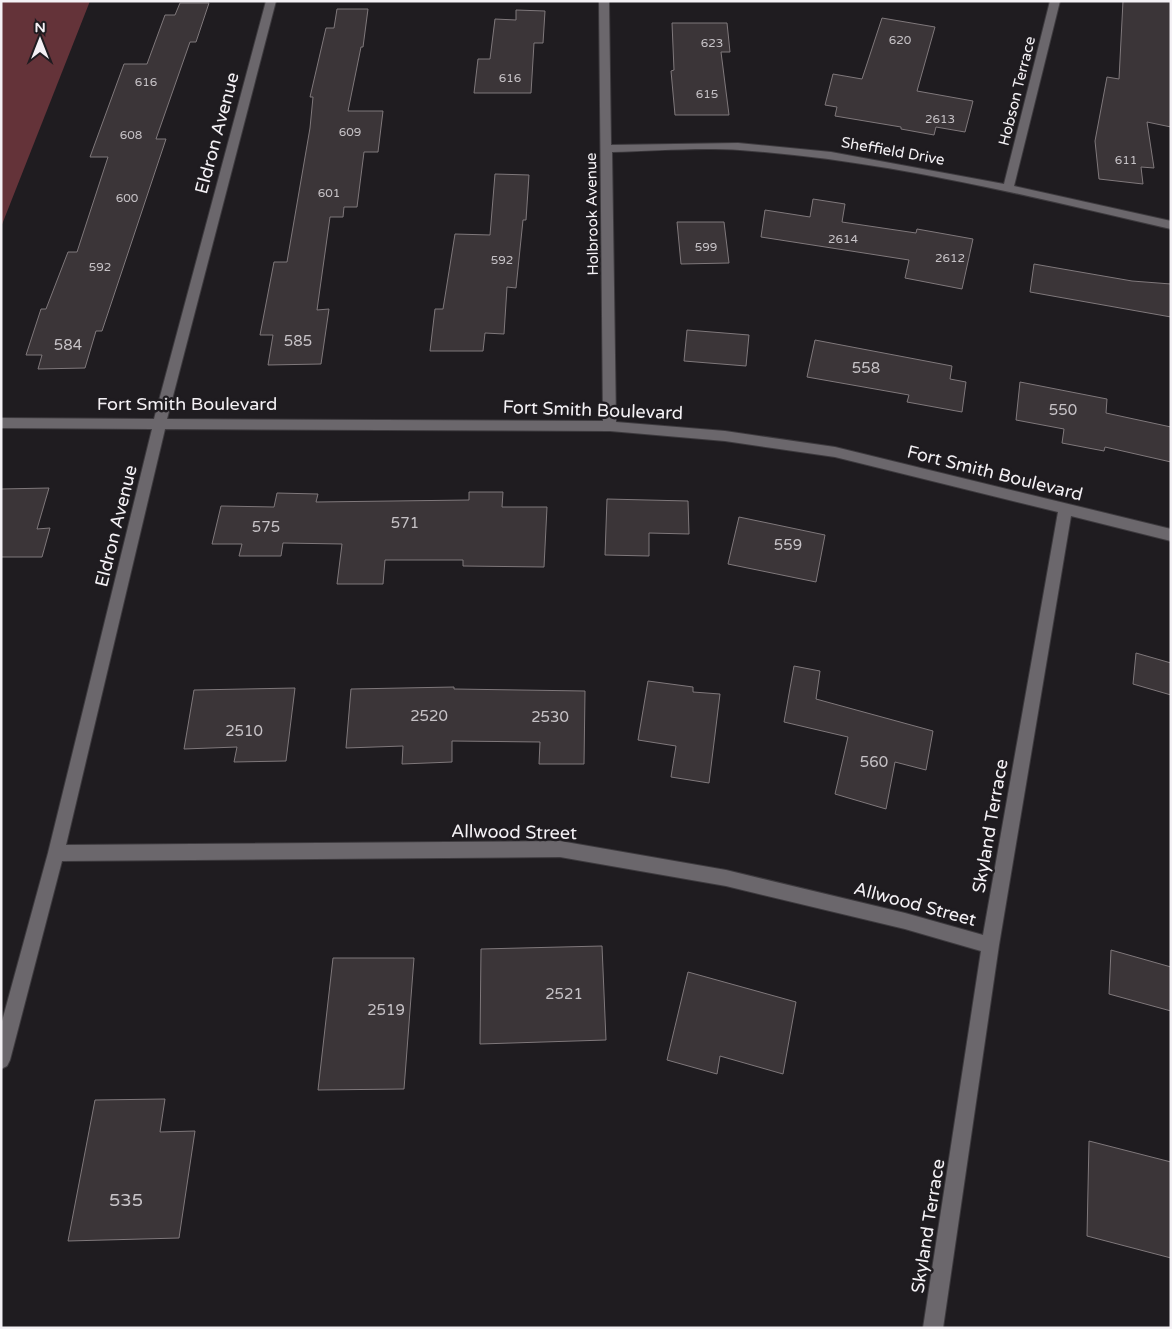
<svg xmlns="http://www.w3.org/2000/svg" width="1172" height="1329" font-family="'Varela Round',sans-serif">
<rect width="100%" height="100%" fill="#1f1c20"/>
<!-- green -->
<path fill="#643339" d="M1 1H90L1 227Z"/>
<!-- building -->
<g fill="#3b3538" stroke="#7f787b">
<path d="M1123 1H1171V127L1147 122 1154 168 1141 167 1143 184 1099 179 1095 141 1107 77 1119 79Z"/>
<path d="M180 3H209L196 42H190L156 139H166L102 331H96L85 368 38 369 42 355H26L41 309H46L68 252H77L108 157H90L124 64H147L165 15H175Z"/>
<path d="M337 9H368L363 47H361L348 111H383L378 152H364L357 207H344L343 217H330L317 310 329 309 321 364 268 365 273 335H260L274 262H287L310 128 313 97H310L326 28H334Z"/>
<path d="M516 10 545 11 543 43H534L531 93H474L478 59H490L495 19 516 20Z"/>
<path d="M882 18 935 27 917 91 973 101 965 132 936 127 934 135 901 129V127L835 116 837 107 825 105 833 74 862 79Z"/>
<path d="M672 23H727L730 52H721L729 115H675L671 71 674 70Z"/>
<path d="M495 174 529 175 526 220H523L516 288 507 287 504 334 485 333 483 351H430L435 309H443L455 234 490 235Z"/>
<path d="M813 199 845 204 842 222 916 233 917 229 973 239 962 289 905 278 909 260 761 237 765 210 810 217Z"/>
<path d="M677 222H724L729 263 681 264Z"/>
<path d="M1034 264 1132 281 1171 284V317L1030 292Z"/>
<path d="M687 330 749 335 746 366 684 361Z"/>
<path d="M815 340 952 366 950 379 966 382 962 412 907 402 909 395 807 377Z"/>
<path d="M1020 382 1107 399 1106 413 1171 427V462L1105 447 1104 451 1062 443 1064 429 1016 420Z"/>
<path d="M49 488 37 529 50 528 42 557H1V489Z"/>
<path d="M469 492H503L502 507H547L544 567 463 566V560H385L383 584H337L342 544 283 543 281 556H239L242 544H212L221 506 274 507 277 493 318 494 316 502 469 500Z"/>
<path d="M607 499 688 501 689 534 649 533V556L605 555Z"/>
<path d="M739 517 825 535 816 582 728 564Z"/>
<path d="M1136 653 1171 663V695L1133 684Z"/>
<path d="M794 666 820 671 816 699 933 731 926 770 895 762 886 809 835 794 848 737 784 722Z"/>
<path d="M648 681 693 687V692L720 694 709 783 671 777 676 746 638 740Z"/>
<path d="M454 687V689L585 691 584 764H539L540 742 452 741V762L402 764 403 746 346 748 351 689Z"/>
<path d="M295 688 286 761 234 762 237 747 184 749 194 690Z"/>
<path d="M602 946 606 1040 480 1044 481 949Z"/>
<path d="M1111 950 1171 967V1011L1109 994Z"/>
<path d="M333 958H414L404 1089 318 1090Z"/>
<path d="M688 972 796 1002 783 1074 720 1056 717 1074 667 1060Z"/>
<path d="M165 1099 160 1132 195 1131 179 1238 68 1241 95 1100Z"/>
<path d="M1089 1141 1171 1162V1258L1087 1236Z"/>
</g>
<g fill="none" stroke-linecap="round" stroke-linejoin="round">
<!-- minor casing -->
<g stroke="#3d3a3e" stroke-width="2">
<path id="minor" d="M266 1H276L167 419 603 421 599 1H609L611 145 738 143 831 152 1004 184 1050 1H1060L1014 186 1171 221V229C1029 196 886 160 740 150 700 147 653 151 612 152L616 422 725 431 835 447 1171 529V541L1071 516 999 945 943 1328H923L981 951 905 929 726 886 560 857 62 861 10 1060 7 1066 1 1069V1025L48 853 152 429 1 428V418L154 419ZM165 429 610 431 725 441 835 457 1058 512 983 935 905 913 726 870 560 841 66 845Z"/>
</g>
<!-- minor -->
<use href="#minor" fill="#6b676c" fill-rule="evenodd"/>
</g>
<g text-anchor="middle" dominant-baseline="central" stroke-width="5" stroke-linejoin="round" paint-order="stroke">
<!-- far-number labels -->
<g font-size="12" fill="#c6c2c6">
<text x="900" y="40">620</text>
<text x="712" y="43">623</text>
<text x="510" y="78">616</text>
<text x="146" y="82">616</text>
<text x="707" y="94">615</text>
<text x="940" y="119">2613</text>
<text x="350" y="132">609</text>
<text x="131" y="135">608</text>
<text x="1126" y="160">611</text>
<text x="329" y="193">601</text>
<text x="127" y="198">600</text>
<text x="843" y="239">2614</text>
<text x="706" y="247">599</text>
<text x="950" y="258">2612</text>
<text x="502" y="260">592</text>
<text x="100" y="267">592</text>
</g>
<!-- far-street labels -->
<g font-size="15" fill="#f4f1f5" stroke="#1f1c20">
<text transform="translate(1017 91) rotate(-76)">Hobson Terrace</text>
<text transform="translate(893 151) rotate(10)">Sheffield Drive</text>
<text transform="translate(592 214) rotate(-91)">Holbrook Avenue</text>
</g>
<!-- number labels -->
<g font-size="15" fill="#c6c2c6">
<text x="298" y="341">585</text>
<text x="68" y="345">584</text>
<text x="866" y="368">558</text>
<text x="1063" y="410">550</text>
<text x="405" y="523">571</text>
<text x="266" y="527">575</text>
<text x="788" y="545">559</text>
<text x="429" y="716">2520</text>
<text x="550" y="717">2530</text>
<text x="244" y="731">2510</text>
<text x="874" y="762">560</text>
<text x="564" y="994">2521</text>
<text x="386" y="1010">2519</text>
</g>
<!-- street labels -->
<g font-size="18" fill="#f4f1f5" stroke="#1f1c20">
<text transform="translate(217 133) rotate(-75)">Eldron Avenue</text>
<text x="187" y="404">Fort Smith Boulevard</text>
<text transform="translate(593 410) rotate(2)">Fort Smith Boulevard</text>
<text transform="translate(995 473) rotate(14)">Fort Smith Boulevard</text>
<text transform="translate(116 526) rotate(-76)">Eldron Avenue</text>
<text transform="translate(990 826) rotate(-80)">Skyland Terrace</text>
<text transform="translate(514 832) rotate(1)">Allwood Street</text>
<text transform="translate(915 904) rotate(15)">Allwood Street</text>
<text transform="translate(928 1226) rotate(-81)">Skyland Terrace</text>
</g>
<!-- near-number labels -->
<g font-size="18" fill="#c6c2c6">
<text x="126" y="1200">535</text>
</g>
</g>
<!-- border -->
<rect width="1172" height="1329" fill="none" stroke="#f4f1f5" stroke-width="5"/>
<!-- north arrow -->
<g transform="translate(40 40)" stroke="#1f1c20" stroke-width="4" paint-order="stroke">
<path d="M0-4L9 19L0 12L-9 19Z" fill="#f4f1f5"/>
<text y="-8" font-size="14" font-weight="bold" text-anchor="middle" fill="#f4f1f5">N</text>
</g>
</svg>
